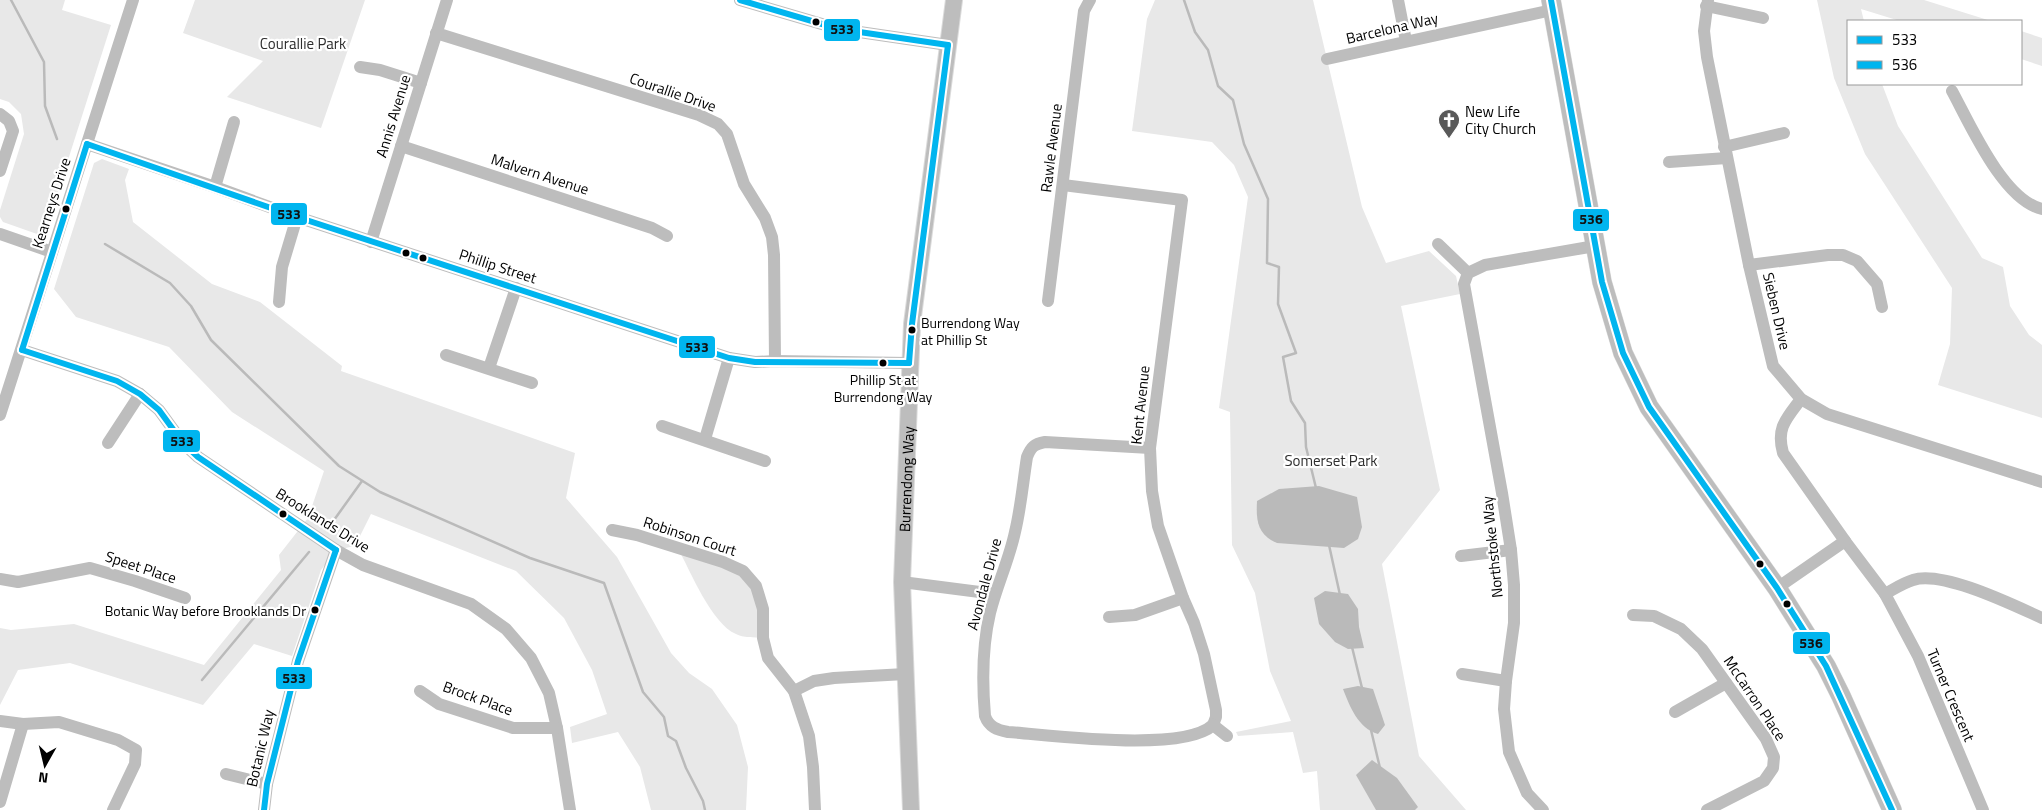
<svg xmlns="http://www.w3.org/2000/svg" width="2042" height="810" font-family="'Titillium Web',sans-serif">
<rect width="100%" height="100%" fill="#fff"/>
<!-- green -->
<g fill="#e8e8e8">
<path d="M0 0H65L62 10 111 25 46 229 37 234 3 222 0 217V210L24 134 21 114 9 102 0 99Z"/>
<path d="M195 0H365L321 128 227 97 263 61 183 33Z"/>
<path d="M1155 0H1313L1362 207 1386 263 1429 251 1456 276 1460 294 1401 306 1440 490 1382 564 1419 756 1466 810H1320L1317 771 1303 773 1293 732 1238 736 1236 732 1291 721 1270 671 1255 593 1232 545 1230 412 1219 408 1248 197 1234 165 1212 142 1132 131 1147 19Z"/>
<path d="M1817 0H1924L1991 21H1900L1861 9 1864 21H1848V84H1882L1898 126 1982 258 2003 267 2010 306 2029 335 2042 345V418L1938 385 1950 344 1952 288 1865 154 1834 78Z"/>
<path d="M2021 31 2042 38V66L2021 59Z"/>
<path d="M102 159 129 169 125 180 133 222 212 284 260 302 342 366 341 371 575 453 566 498 617 557 671 653 689 673 712 689 737 725 748 767 746 810H651L640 767 618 732 572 743 570 727 607 714 592 670 564 618 516 571 371 514 355 546 336 550 321 570 292 656 254 644 203 705 70 663 18 670 0 705V628L11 630 74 624 204 665 281 570 279 555 308 518 324 471 232 412 169 347 76 317 54 289 94 163Z"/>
<path d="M678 548 723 562 756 586 763 638C754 637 743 638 736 634 712 624 690 571 678 548Z"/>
</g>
<!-- water -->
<g fill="#bababa">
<path d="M1319 486 1357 497 1362 527 1358 539 1344 548 1277 543C1257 535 1256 520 1257 501L1279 489Z"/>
<path d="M1325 591 1348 594 1358 609 1359 627 1364 648 1348 649 1335 642 1319 624 1314 598Z"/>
<path d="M1358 686 1373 689 1385 725 1378 734C1358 728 1350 707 1343 689Z"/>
<path d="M1372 760 1397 778 1418 807 1415 810H1376L1356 775Z"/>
</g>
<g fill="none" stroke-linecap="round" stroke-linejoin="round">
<!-- stream -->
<g stroke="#bababa" stroke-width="2.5">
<path d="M11 0 44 62 45 106 57 139"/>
<path d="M1184 0 1195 32 1208 50 1218 86 1233 100 1244 144 1268 199 1267 263 1279 267 1278 304 1296 353 1283 357 1291 401 1305 423 1306 447 1316 488"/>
<path d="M105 244 170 283 191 306 211 340 339 466 380 492 530 558 604 583 643 692 664 717 668 736 676 741 686 768 703 801 705 810"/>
<path d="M334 520 362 481"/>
<path d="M1329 545 1340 595"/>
<path d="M1352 647 1362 688"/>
<path d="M202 680 309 552"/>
<path d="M1371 730 1380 768"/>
</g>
<!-- major casing -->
<g stroke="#dbdbdb" stroke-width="18">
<g id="major">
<path id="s1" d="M911 810 902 582 912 324 954 0"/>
</g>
</g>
<!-- highway casing -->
<g stroke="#dbdbdb" stroke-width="20">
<path id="highway" d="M1551 0 1602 282 1623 353 1649 407 1777 588 1826 666 1841 696 1892 810"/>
</g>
<!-- minor -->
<g stroke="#bdbdbd" stroke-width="12">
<path d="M740 0 839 29 948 45"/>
<path d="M1398 0 1406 41"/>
<path d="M1708 0 1704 31 1707 57 1749 265 1773 366 1801 399 1827 414 2042 482"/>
<path d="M1706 6 1763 18"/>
<path d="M436 33 699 115 718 124 727 134 744 184 765 218 772 237 774 255 775 361"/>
<path d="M1327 59 1552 10"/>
<path d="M360 67 380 70 421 83"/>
<path d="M1952 91C1970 124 2003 200 2042 209"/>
<path d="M0 114 9 121 13 131 0 171"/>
<path d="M87 144 215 187 297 217 729 358 755 362 775 361 909 363"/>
<path d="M401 146 652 228 667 236"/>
<path d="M1724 147 1784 133"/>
<path d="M1669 162 1727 158"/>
<path d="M1063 185 1182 200 1150 448 1152 491 1158 526 1183 598 1194 623 1204 654 1216 710V717L1213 725"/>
<path d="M215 187 234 122"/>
<path d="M0 234 52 252"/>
<path d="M371 242 447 0"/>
<path d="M1438 244 1468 273"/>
<path d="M1749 265 1828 255H1843L1857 261 1877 284 1882 307"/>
<path d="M1048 301 1084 11 1090 0"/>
<path d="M279 302 282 267 297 217"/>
<path d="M22 350 117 381 140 394 159 410 183 443 198 457 336 550 363 565 471 604 506 629 531 658 549 693 557 728 570 810"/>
<path d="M446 355 532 383"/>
<path d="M489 368 516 288"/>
<path d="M1801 399C1786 419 1776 428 1783 453L1845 541 1885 594 1918 656 1983 810"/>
<path d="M0 415 133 0"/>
<path d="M662 426 765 461"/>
<path d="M705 439 729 358"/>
<path d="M108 443 140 394"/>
<path d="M1150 448 1045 442C1034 444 1031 447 1027 457 1023 482 1021 507 1015 532 1009 560 997 585 990 613 982 647 982 681 985 716 989 727 997 730 1008 732 1051 735 1183 753 1213 725L1227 736"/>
<path d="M612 530 637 535 723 562 743 571 756 586 763 609V638L768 658 794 691 809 736 813 767 815 810"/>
<path d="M1461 556 1511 550"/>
<path d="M0 579 18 582 90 568 135 581 185 598"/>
<path d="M902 582 995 594"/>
<path d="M1777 588 1845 541"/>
<path d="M1885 594C1894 589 1903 583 1913 580 1942 570 2013 605 2042 618"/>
<path d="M1633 615 1654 616 1681 629 1702 649 1766 739 1774 757 1773 768 1764 781 1707 810"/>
<path d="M1109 617 1135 615 1183 598"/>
<path d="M1462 674 1506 681"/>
<path d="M420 691 439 704 513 728H557"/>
<path d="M794 691 814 681 834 678 905 674"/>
<path d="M1675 712 1726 683"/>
<path d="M0 721 23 724 59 722 118 740 136 750 135 764 113 810"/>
<path d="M226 774 267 784"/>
<path d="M0 802 23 724"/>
<path d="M264 810 267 784 298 661 336 550"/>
<path d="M1543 810 1527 793 1509 752 1504 709 1506 681 1514 623V585L1511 550 1502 493 1464 284 1468 273 1485 265 1595 246"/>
</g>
<!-- major -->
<use href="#major" stroke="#bdbdbd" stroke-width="16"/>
<!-- highway -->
<use href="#highway" stroke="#bdbdbd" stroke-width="19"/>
<!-- bus-1 casing -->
<g stroke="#fff" stroke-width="10">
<g id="bus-1">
<path d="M740 0 839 29 948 45"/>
<path d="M87 144 297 217 729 358 755 362 909 363"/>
<path d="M22 350 117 381 140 394 159 410 183 443 198 457 336 550"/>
<path d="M22 350 87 144"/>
<path d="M909 363 912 324 948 45"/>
<path d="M264 810 267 784 298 661 336 550"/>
</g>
</g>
<!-- bus-2 casing -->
<g stroke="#fff" stroke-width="10">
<path id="bus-2" d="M1551 0 1602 282 1623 353 1649 407 1777 588 1826 666 1892 810"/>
</g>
<!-- bus-1 -->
<use href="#bus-1" stroke="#00b5ef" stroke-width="6"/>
<!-- bus-2 -->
<use href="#bus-2" stroke="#00b5ef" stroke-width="6"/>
</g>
<!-- icons -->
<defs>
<g id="church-pin" transform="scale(1.125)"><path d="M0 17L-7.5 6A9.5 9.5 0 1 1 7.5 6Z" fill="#595959" stroke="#fff"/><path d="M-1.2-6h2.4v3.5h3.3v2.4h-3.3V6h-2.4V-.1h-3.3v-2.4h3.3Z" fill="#fff"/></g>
</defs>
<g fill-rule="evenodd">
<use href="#church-pin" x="1449" y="120"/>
</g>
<!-- markers -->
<g fill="#000" stroke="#fff" stroke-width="2">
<circle cx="816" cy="22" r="4.5"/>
<circle cx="66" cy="209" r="4.5"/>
<circle cx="406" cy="253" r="4.5"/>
<circle cx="423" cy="258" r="4.5"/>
<circle cx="912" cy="330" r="4.5"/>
<circle cx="883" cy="363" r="4.5"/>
<circle cx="283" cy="514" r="4.5"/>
<circle cx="1760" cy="564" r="4.5"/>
<circle cx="1787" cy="604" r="4.5"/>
<circle cx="315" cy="610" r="4.5"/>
</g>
<g text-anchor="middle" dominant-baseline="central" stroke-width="4.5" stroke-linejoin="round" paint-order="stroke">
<!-- bus labels -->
<g font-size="14" fill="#000" stroke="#fff" text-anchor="start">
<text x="921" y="322">Burrendong Way<tspan x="921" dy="17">at Phillip St</tspan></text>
<text x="883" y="379" text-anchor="middle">Phillip St at<tspan x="883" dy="17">Burrendong Way</tspan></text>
<text x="306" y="610" text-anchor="end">Botanic Way before Brooklands Dr</text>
</g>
<!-- street labels -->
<g font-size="15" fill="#000" stroke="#fff">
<text transform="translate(1392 28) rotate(-13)">Barcelona Way</text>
<text transform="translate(673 92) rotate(19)">Courallie Drive</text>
<text transform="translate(393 116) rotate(-73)">Annis Avenue</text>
<text transform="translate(1051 148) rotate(-83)">Rawle Avenue</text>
<text transform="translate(540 174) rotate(18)">Malvern Avenue</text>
<text transform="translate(51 203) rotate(-72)">Kearneys Drive</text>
<text transform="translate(498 266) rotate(18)">Phillip Street</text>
<text transform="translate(1777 311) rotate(77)">Sieben Drive</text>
<text transform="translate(1140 405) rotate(-84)">Kent Avenue</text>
<text stroke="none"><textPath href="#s1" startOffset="331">Burrendong Way</textPath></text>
<text transform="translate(323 520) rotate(32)">Brooklands Drive</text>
<text transform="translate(690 536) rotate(18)">Robinson Court</text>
<text transform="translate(1492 547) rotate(-96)">Northstoke Way</text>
<text transform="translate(141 567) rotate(18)">Speet Place</text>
<text transform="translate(984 584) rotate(-75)">Avondale Drive</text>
<text transform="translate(1951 695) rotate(67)">Turner Crescent</text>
<text transform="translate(478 698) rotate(20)">Brock Place</text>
<text transform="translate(1755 698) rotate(56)">McCarron Place</text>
<text transform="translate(260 748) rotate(-77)">Botanic Way</text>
</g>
<!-- park labels -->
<g font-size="15" fill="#2d2d2d" stroke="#fff">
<text x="303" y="43">Courallie Park</text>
<text x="1331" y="460">Somerset Park</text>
</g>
<!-- poi labels -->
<g font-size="15" fill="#000" stroke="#fff" text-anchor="start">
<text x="1465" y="111">New Life<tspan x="1465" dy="17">City Church</tspan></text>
</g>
</g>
<g stroke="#fff" stroke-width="2">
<rect x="823" y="18" width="38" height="24" rx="5" fill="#00b5ef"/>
<rect x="270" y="202" width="38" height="24" rx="5" fill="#00b5ef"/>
<rect x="1572" y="208" width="38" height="24" rx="5" fill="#00b5ef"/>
<rect x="678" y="335" width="38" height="24" rx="5" fill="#00b5ef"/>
<rect x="162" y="429" width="39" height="24" rx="5" fill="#00b5ef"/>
<rect x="1792" y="631" width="39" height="24" rx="5" fill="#00b5ef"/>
<rect x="275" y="666" width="38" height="24" rx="5" fill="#00b5ef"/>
</g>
<g font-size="14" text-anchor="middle" font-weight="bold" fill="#111">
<text x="842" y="34">533</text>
<text x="289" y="219">533</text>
<text x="1591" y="224">536</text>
<text x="697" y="352">533</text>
<text x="182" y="446">533</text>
<text x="1811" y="648">536</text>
<text x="294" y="683">533</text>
</g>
<!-- legend -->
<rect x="1847" y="20" width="175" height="65" fill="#ffffff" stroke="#999999"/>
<rect x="1857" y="36" width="25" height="8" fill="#00b5ef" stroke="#999999"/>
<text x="1892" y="45" font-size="15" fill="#000000">533</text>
<rect x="1857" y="61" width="25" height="8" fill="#00b5ef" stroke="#999999"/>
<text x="1892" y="70" font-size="15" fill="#000000">536</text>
<!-- north arrow -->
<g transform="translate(45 765) rotate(188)" stroke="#ffffff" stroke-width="4" paint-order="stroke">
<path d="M0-4L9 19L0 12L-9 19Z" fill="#000000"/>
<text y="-8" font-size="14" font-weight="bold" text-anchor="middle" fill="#000000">N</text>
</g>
</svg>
